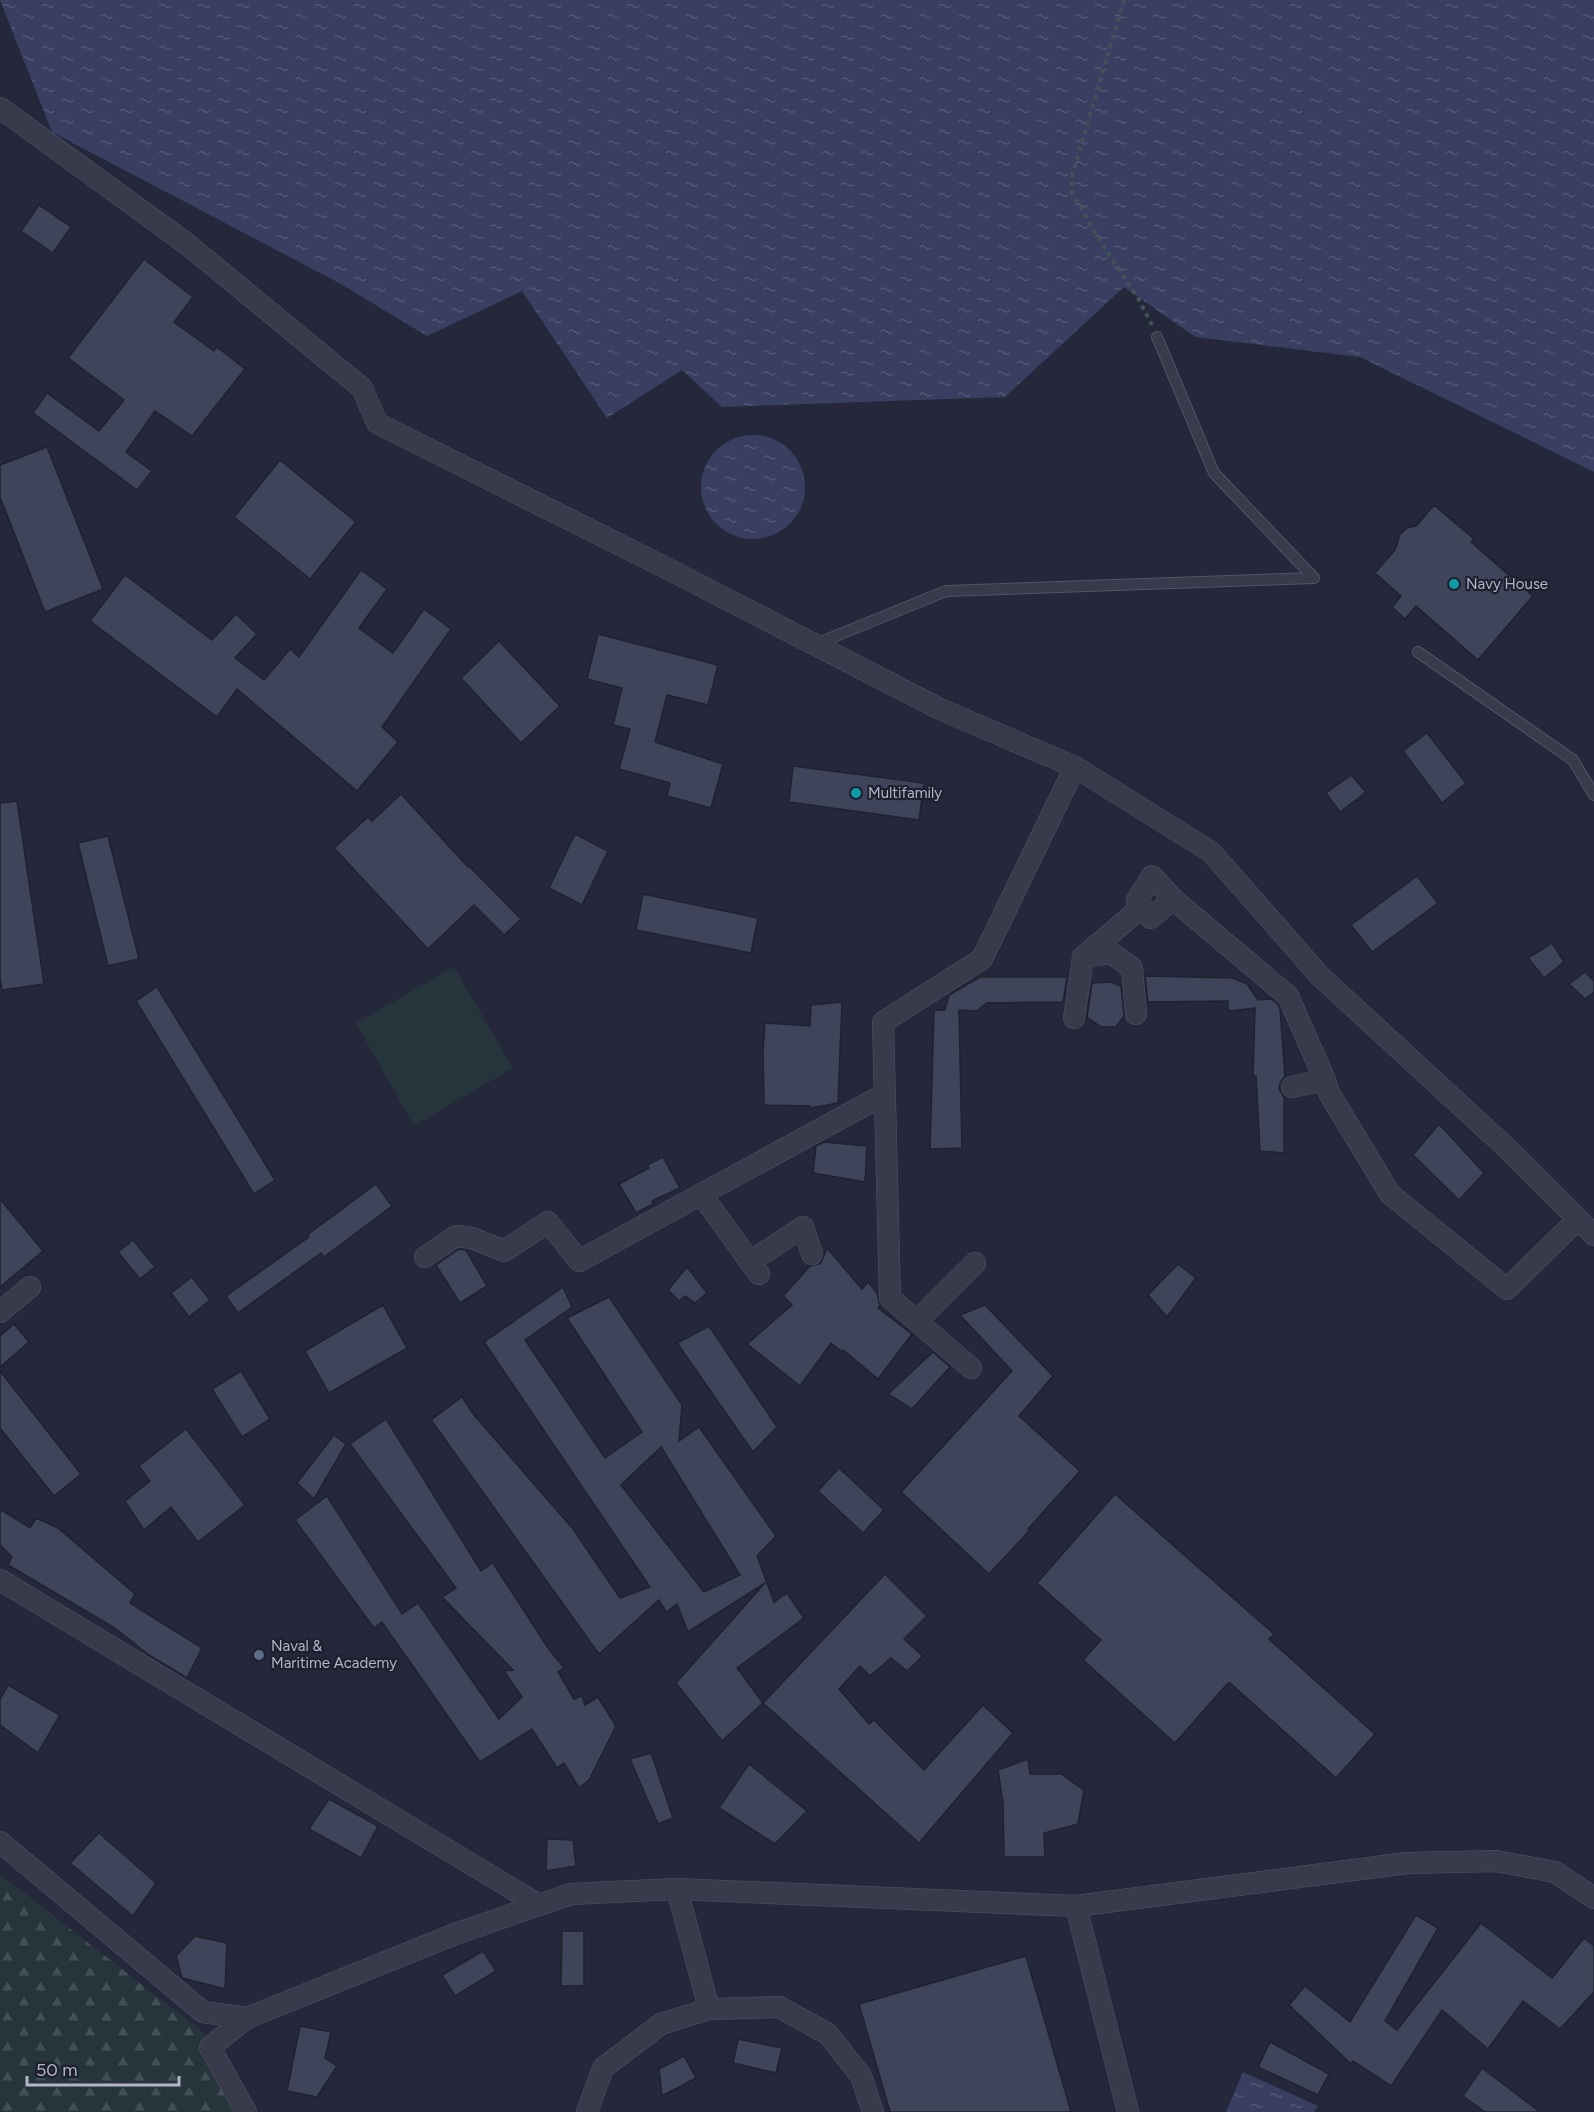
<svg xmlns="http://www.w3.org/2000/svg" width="1594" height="2112" font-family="Figtree,sans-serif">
<defs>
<pattern id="forest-firs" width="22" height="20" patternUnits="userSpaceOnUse" patternTransform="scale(1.5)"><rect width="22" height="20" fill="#26343b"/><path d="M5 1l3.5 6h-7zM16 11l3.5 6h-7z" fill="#434f56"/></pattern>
<pattern id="water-ripples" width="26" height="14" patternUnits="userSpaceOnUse" patternTransform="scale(1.5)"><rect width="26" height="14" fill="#383f60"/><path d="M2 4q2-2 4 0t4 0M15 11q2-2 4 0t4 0" fill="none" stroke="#525875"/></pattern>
</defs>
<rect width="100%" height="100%" fill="#24283a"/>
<!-- forest -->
<path fill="url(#forest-firs)" d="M0 1874 204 2033 244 2112H0Z"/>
<!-- garden -->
<path fill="#26343b" d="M454 967 513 1068 414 1126 356 1023Z"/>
<!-- water -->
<g fill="url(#water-ripples)">
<path d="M0 0H1594V472L1360 357 1195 337 1124 287 1005 397 722 407 682 370 607 418 522 291 427 336 341 284 52 132Z"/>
<circle cx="753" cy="487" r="52"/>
<path d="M1243 2072 1318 2106 1314 2112H1226Z"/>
</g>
<!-- building -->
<g fill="#40445a" stroke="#1e2231" stroke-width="1.5" fill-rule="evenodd">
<path d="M39 205 71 227 53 253 21 231Z"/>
<path d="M144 259 193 297 174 322 214 351 217 347 245 369 192 436 155 411 126 452 152 471 137 490 33 413 47 393 99 431 124 400 68 358Z"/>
<path d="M47 447 103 589 45 612 0 497V465Z"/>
<path d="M280 460 356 522 310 579 234 517Z"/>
<path d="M1434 505 1474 539 1471 542 1533 596 1478 660 1416 606 1405 619 1392 607 1401 596 1375 573 1395 550 1400 534 1407 528 1416 526Z"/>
<path d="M361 570 387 589 359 628 393 653 424 609 451 629 382 727 398 742 357 791 237 689 217 717 90 621 125 575 212 640 236 614 257 634 235 658 264 680 290 649 299 657Z"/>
<path d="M598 634 718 665 708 705 667 695 655 742 723 764 711 808 667 796 670 783 619 769 630 729 613 725 622 688 587 679Z"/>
<path d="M499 641 560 706 521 743 461 678Z"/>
<path d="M1427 733 1466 783 1442 803 1403 751Z"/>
<path d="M793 766 924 783 919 820 789 802Z"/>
<path d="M1351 775 1366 792 1340 812 1326 793Z"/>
<path d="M401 794 468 867 469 866 521 919 504 935 474 905 428 949 334 848 368 817 372 821Z"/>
<path d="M17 801 44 984 2 990 0 977V803Z"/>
<path d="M575 834 608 851 582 905 549 888Z"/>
<path d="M108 836 139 959 108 966 78 843Z"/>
<path d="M1417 876 1438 903 1372 952 1351 925Z"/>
<path d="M643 894 758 918 751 953 636 930Z"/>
<path d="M1552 943 1564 962 1544 978 1528 958Z"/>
<path d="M1585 972 1594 981V992L1585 999 1569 984Z"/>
<path d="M1145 976 1233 978 1247 984 1258 1000 1271 999 1278 1004 1280 1009 1285 1076 1280 1083 1279 1089 1284 1097V1153L1260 1151 1256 1076H1253L1255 1008 1228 1011V1001L1148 1002Z"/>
<path d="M980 977H1067L1063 1002 987 1003 976 1011 959 1010 962 1148 930 1149 934 1010H945L949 995Z"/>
<path d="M1111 982 1121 986 1124 1016 1116 1027H1101L1087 1017 1092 983Z"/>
<path d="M157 987 275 1180 254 1194 136 1001Z"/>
<path d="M842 1002 838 1103 810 1108V1106L764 1105 763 1050 765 1023 810 1026 811 1005Z"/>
<path d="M1439 1124 1484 1173 1459 1200 1413 1155Z"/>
<path d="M824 1142 867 1146 865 1182 813 1173 816 1146Z"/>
<path d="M663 1157 680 1188 652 1201 653 1204 636 1213 619 1184 649 1168 647 1165Z"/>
<path d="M376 1184 392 1206 324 1257 321 1253 238 1313 226 1296 309 1237 307 1235Z"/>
<path d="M0 1199 43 1251 0 1287Z"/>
<path d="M133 1240 155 1267 140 1279 118 1252Z"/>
<path d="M827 1248 862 1289 868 1282 877 1293 880 1306 878 1308 912 1334 878 1379 843 1350 841 1351 831 1343 800 1386 747 1344 792 1305 783 1296 810 1266 821 1263Z"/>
<path d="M459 1249 466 1250 487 1286 460 1303 436 1265Z"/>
<path d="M1178 1264 1196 1278 1167 1317 1148 1295Z"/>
<path d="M687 1267 707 1293 695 1303 685 1296 679 1301 668 1290Z"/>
<path d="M192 1277 210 1300 189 1317 171 1293Z"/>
<path d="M563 1287 572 1307 525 1340 605 1458 642 1432 567 1318 609 1297 682 1405 679 1441 699 1427 776 1536 757 1556 774 1602 787 1593 804 1618 737 1668 763 1703 722 1741 676 1683 765 1583 688 1632 677 1604 666 1612 659 1600 599 1654 431 1420 462 1397 474 1415 573 1529 620 1598 650 1587 484 1342ZM661 1447 740 1575 704 1592 621 1485Z"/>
<path d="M383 1305 407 1348 329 1393 305 1351Z"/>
<path d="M985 1305 1053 1376 1019 1416 1080 1471 1028 1529 1030 1530 989 1574 901 1492 1012 1371 960 1315Z"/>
<path d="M14 1324 29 1342 0 1367V1336Z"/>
<path d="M709 1326 777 1427 753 1452 677 1343Z"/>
<path d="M933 1352 950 1367 912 1409 888 1394Z"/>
<path d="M0 1371 81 1474 54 1496 0 1428Z"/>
<path d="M241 1371 270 1419 242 1437 212 1389Z"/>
<path d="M386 1419 481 1571 493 1563 548 1648 564 1668 558 1672 574 1699 582 1696 585 1705 598 1697 616 1726 589 1780 579 1788 564 1763 557 1768 532 1729 480 1762 382 1622 374 1628 295 1520 327 1496 402 1614 418 1603 499 1719 522 1697 504 1671 513 1670 442 1597 456 1588 350 1444Z"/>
<path d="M186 1429 245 1505 198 1542 171 1507 144 1530 125 1501 150 1481 139 1466Z"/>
<path d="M334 1435 346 1444 314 1499 297 1483Z"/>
<path d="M839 1468 884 1510 863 1533 818 1491Z"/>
<path d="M1115 1494 1274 1634 1269 1639 1375 1734 1336 1778 1230 1683H1228L1175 1743 1083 1660 1101 1640 1037 1583Z"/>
<path d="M0 1509 30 1528 36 1518 58 1528 135 1594 130 1603 202 1648 187 1678 149 1655 115 1628 8 1565 12 1557 0 1545Z"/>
<path d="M885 1574 927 1616 904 1639 923 1656 907 1671 891 1658 870 1676 860 1666 839 1689 869 1724 874 1720 924 1770 983 1705 1013 1733 919 1843 763 1703Z"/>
<path d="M8 1685 60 1715 38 1753 0 1725V1700Z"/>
<path d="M651 1753 673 1818 658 1824 630 1759Z"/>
<path d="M1028 1759 1030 1774H1061L1084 1790 1078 1824 1044 1833 1045 1857H1004L1003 1803 998 1770Z"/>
<path d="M749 1764 807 1811 775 1844 719 1808Z"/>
<path d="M329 1799 378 1826 361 1858 309 1829Z"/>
<path d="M99 1833 156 1883 133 1916 70 1863Z"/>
<path d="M547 1839 573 1840 576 1866 546 1871Z"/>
<path d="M1416 1915 1438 1928 1385 2021 1397 2030 1481 1923 1552 1978 1584 1938 1594 1946V1992L1560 2029 1523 2001 1488 2049 1442 2010 1391 2086 1353 2061 1351 2064 1289 2005 1305 1986 1350 2022Z"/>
<path d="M562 1931H584V1986H561Z"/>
<path d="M195 1936 227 1943 225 1989 182 1978 176 1956Z"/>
<path d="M483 1951 496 1971 455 1996 442 1975Z"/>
<path d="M1026 1956 1071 2112H890L859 2004Z"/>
<path d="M300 2026 331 2032 325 2058 337 2066 317 2097 287 2091Z"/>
<path d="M738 2039 782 2048 776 2073 733 2063Z"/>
<path d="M1270 2042 1329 2074 1318 2095 1258 2067Z"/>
<path d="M684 2056 696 2078 662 2096 659 2069Z"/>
<path d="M1482 2068 1540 2112H1485L1463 2096Z"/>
</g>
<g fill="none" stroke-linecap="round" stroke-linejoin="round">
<!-- service casing -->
<g stroke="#525566" stroke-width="12">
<g id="service">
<path d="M816 644 946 591 1314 578 1214 473 1157 337"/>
<path d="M1418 652 1573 760 1594 795"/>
</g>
</g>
<!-- minor casing -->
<g stroke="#525566" stroke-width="22">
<g id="minor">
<path d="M0 108 187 244 362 388 377 423 672 571 940 709 1075 767 1211 852 1320 976 1510 1151 1594 1235"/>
<path d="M1173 899 1151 918 1137 900 1152 876 1173 899 1288 996 1325 1080"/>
<path d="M1083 957 1111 953 1132 968 1136 1014"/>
<path d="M1074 1018 1083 957 1142 907"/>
<path d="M1292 1087 1325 1080 1329 1093 1390 1194 1507 1289 1577 1220"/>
<path d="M701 1194 759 1274"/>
<path d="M425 1257 456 1236 472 1238 504 1251 548 1222 579 1261 885 1094"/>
<path d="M750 1262 803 1227 812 1254"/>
<path d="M0 1312 30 1287"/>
<path d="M917 1321 975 1263"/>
<path d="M971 1368 890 1298 883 1022 982 959 1075 767"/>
<path d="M0 1580 539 1905"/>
<path d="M0 1842 203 2012 247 2018"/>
<path d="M677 1889 709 2009"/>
<path d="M1076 1906 1407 1863 1496 1861 1555 1872 1594 1898"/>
<path d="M246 2112 210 2047 247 2018 455 1934 571 1894 677 1889 1076 1906 1128 2112"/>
<path d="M587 2112 603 2068 661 2024 709 2009 779 2007 828 2034 861 2076 873 2112"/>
</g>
</g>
<!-- path -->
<path stroke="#435159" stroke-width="4" stroke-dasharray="4.5 4.5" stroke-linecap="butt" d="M1124 0 1072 176V193L1105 249 1138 298 1152 325"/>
<!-- service -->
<use href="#service" stroke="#373b4b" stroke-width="10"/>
<!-- minor -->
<use href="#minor" stroke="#373b4b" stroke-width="21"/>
</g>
<!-- markers -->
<g fill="#0f9aa8" stroke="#1c202f" stroke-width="2">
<circle cx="1454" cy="584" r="6"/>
<circle cx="856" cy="793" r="6"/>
</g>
<circle fill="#5c6f8a" stroke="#1c202f" stroke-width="2" cx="259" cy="1655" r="6"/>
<g text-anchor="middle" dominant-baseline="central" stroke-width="4.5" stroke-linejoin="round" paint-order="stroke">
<!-- poi labels -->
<g font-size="15" fill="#b3b5c6" stroke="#1c202f" text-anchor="start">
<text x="1466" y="584">Navy House</text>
<text x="868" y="793">Multifamily</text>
<text x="271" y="1646">Naval &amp;<tspan x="271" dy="17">Maritime Academy</tspan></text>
</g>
</g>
<!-- scale -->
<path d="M27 2076v9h152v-9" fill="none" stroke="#b3b5c6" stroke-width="3"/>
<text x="36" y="2076" font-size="18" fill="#b3b5c6" stroke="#1c202f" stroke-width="4.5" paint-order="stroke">50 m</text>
</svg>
